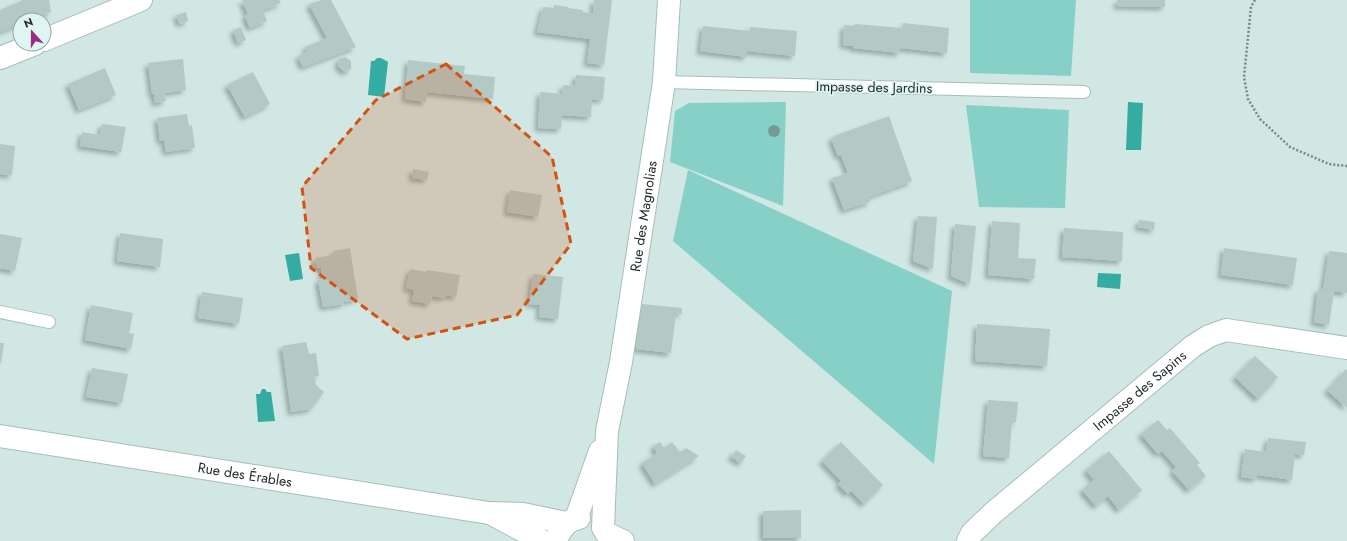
<svg xmlns="http://www.w3.org/2000/svg" width="1347" height="541" font-family="Jost,sans-serif">
<defs>
<filter id="shadow"><feDropShadow dx="-3.5" dy="3.5" stdDeviation="2" flood-color="#0004"/></filter>
</defs>
<rect width="100%" height="100%" fill="#d0e7e4"/>
<!-- green -->
<g fill="#87d0c7">
<path d="M970 0H1076L1071 76 970 73Z"/>
<path d="M786 102 783 206 670 162 675 111 689 103Z"/>
<path d="M966 105 1069 110 1065 208 979 207Z"/>
<path d="M688 170 952 291 934 464 673 241Z"/>
</g>
<!-- water -->
<g fill="#35aca1">
<path d="M377 58H381L388 62 384 97 368 95 371 61H374Z"/>
<path d="M1128 102 1143 103 1141 150H1126Z"/>
<path d="M299 253 303 279 290 281 285 255Z"/>
<path d="M1098 273 1121 274 1120 289 1097 287Z"/>
<path d="M262 389H265L267 392H271L275 421 258 422 256 394H260Z"/>
</g>
<!-- building -->
<g fill="#b3c9c6" filter="url(#shadow)">
<path d="M23 0H49L51 12 30 20H20V24L0 32V10Z"/>
<path d="M242 0H279L281 3 263 10 267 21 250 28 245 16 248 14Z"/>
<path d="M322 0H331L356 47 303 67 298 56 307 52 305 47 327 38 309 4Z"/>
<path d="M594 0H612L604 65 587 63 590 39 537 32 543 7 554 8V5L568 7V8L583 10V12L593 14Z"/>
<path d="M1117 0H1165V7L1117 6Z"/>
<path d="M186 12 188 21 180 24 176 15Z"/>
<path d="M903 23 949 28 947 53 900 48V53L853 48V46L843 45 844 25 854 26 855 24 903 28Z"/>
<path d="M703 26 750 31V27L797 31 795 56 747 51V57L700 51Z"/>
<path d="M241 27 246 40 238 43 233 30Z"/>
<path d="M345 57 351 61V69L345 72 338 66 339 59Z"/>
<path d="M183 59 186 90 165 93 166 101 155 103 154 94H152L148 63Z"/>
<path d="M408 60 465 66 464 74 495 77 493 99 427 92 426 102 405 99Z"/>
<path d="M105 68 116 95 79 110 68 84Z"/>
<path d="M253 72 270 104 245 117 227 85Z"/>
<path d="M576 75 605 77 603 100 592 99 591 117 562 115 561 129 538 128 540 92 562 94 563 85 575 86Z"/>
<path d="M187 114 189 126 192 125 195 148 166 152 164 140 160 141 157 118Z"/>
<path d="M889 116 912 181 869 197 870 202 844 210 832 178 848 173 841 155 838 156 831 138 835 137 834 136Z"/>
<path d="M102 124 126 127 121 152 80 146 82 132 100 135Z"/>
<path d="M0 144 15 146 12 175 0 174Z"/>
<path d="M413 169 429 172 427 180 412 178Z"/>
<path d="M510 190 542 195 538 217 507 212Z"/>
<path d="M918 216 937 217 933 269 913 261Z"/>
<path d="M1139 220 1155 222 1154 230 1138 227Z"/>
<path d="M992 221 1020 223 1018 258 1036 259 1034 279 988 275Z"/>
<path d="M955 224 976 226 970 284 951 276Z"/>
<path d="M1064 228 1123 232 1122 261 1062 257Z"/>
<path d="M120 233 163 239 160 267 117 261Z"/>
<path d="M0 234 22 238 15 271 0 268Z"/>
<path d="M350 248 358 299 344 302V304L323 307 318 280 322 279V273L321 267 317 268 315 258 334 255 333 251Z"/>
<path d="M1224 248 1297 258 1293 285 1221 275Z"/>
<path d="M1329 251 1347 253V293L1334 291 1329 325 1314 322 1318 289 1323 290Z"/>
<path d="M410 269 426 272 427 270 460 275 456 297 446 295 445 298 432 296 430 304 412 301 414 290 406 288Z"/>
<path d="M533 274 563 277 558 319 539 317 540 305 529 304Z"/>
<path d="M202 292 243 298 239 324 198 318Z"/>
<path d="M642 304 682 308V314L676 313 671 353 636 349Z"/>
<path d="M91 305 133 313 129 333 134 334 131 349 85 340Z"/>
<path d="M977 324 1050 329 1047 366 975 361Z"/>
<path d="M306 342 309 354 316 353 319 376 314 377 316 385 324 392 311 409 291 412 282 346Z"/>
<path d="M0 343H4L1 363H0Z"/>
<path d="M1255 356 1278 377 1258 399 1235 377Z"/>
<path d="M92 368 128 374 122 403 86 397Z"/>
<path d="M1346 369 1347 370V408L1327 390Z"/>
<path d="M988 400 1018 402 1016 422H1012L1009 458 983 456Z"/>
<path d="M1158 420 1167 430 1170 428 1200 463 1197 465 1206 476 1189 490 1172 471 1176 467 1162 451 1158 454 1141 434Z"/>
<path d="M1268 438 1306 442 1304 455 1295 454 1292 480 1257 475 1256 479 1241 477 1245 449 1266 452Z"/>
<path d="M660 442 664 448 672 442 680 452 686 448 699 456 655 484 642 463 657 453 653 446Z"/>
<path d="M841 442 883 485 864 504 851 491 848 494 838 484 841 481 822 461Z"/>
<path d="M736 450 746 456 741 463 731 457Z"/>
<path d="M1109 451 1142 490 1119 510 1108 496 1096 506 1082 490 1094 480 1086 470Z"/>
<path d="M801 510V538H763V511Z"/>
</g>
<g fill="none" stroke-linecap="round" stroke-linejoin="round">
<!-- service casing -->
<g stroke="#a7bdba" stroke-width="14">
<g id="service">
<path d="M664 82 1084 92"/>
<path d="M0 312 49 322"/>
</g>
</g>
<!-- minor casing -->
<g stroke="#a7bdba" stroke-width="24">
<g id="minor">
<path d="M606 533 623 541"/>
<path id="s1" d="M968 541 972 533 993 513 1193 346 1209 336 1226 330 1347 348"/>
</g>
</g>
<!-- tertiary casing -->
<g stroke="#a7bdba" stroke-width="24">
<g id="tertiary">
<path id="s2" d="M0 436 489 513 523 514 566 523"/>
<path d="M492 514 542 541"/>
<path d="M576 519 600 451"/>
<path id="s3" d="M603 528 607 431 621 362 664 82 669 0"/>
<path d="M556 541C560 530 566 520 579 518"/>
</g>
</g>
<!-- secondary casing -->
<g stroke="#a7bdba" stroke-width="24">
<g id="secondary">
<path d="M44 40 141 0"/>
<path d="M0 58 35 44"/>
</g>
</g>
<!-- path -->
<path stroke="#798987" stroke-width="2.5" stroke-dasharray="2 2" stroke-linecap="butt" d="M1255 0 1251 7 1244 77 1248 99 1260 119 1290 147 1329 164 1347 166"/>
<!-- service -->
<use href="#service" stroke="#fff" stroke-width="12"/>
<!-- minor -->
<use href="#minor" stroke="#fff" stroke-width="22"/>
<!-- tertiary -->
<use href="#tertiary" stroke="#fff" stroke-width="22"/>
<!-- secondary -->
<use href="#secondary" stroke="#fff" stroke-width="22"/>
</g>
<!-- trees -->
<circle fill="#759a96" cx="774" cy="131" r="6"/>
<!-- marked area -->
<path fill="#d4540f" fill-opacity="0.2" stroke="#d4540f" stroke-width="3" stroke-dasharray="8 5" stroke-linejoin="round" d="M446 64 552 157 571 244 517 315 407 339 311 268 302 187 376 100Z"/>
<g text-anchor="middle" dominant-baseline="central" stroke-width="3.5" stroke-linejoin="round" paint-order="stroke">
<!-- street labels -->
<g font-size="14" fill="#232c2b" stroke="#def5f1">
<text transform="translate(874 87) rotate(1)">Impasse des Jardins</text>
<text stroke="none"><textPath href="#s3" startOffset="315">Rue des Magnolias</textPath></text>
<text stroke="none"><textPath href="#s1" startOffset="229">Impasse des Sapins</textPath></text>
<text stroke="none"><textPath href="#s2" startOffset="248">Rue des Érables</textPath></text>
</g>
</g>
<!-- north arrow -->
<g transform="translate(32 32) rotate(339)"><circle r="19" fill="#def5f1" stroke="#93a5a2"/>
<path d="M0-3L7 15L0 10L-7 15Z" fill="#9b2986"/>
<text y="-6" font-size="11" font-weight="bold" text-anchor="middle" fill="#232c2b">N</text>
</g>
</svg>
